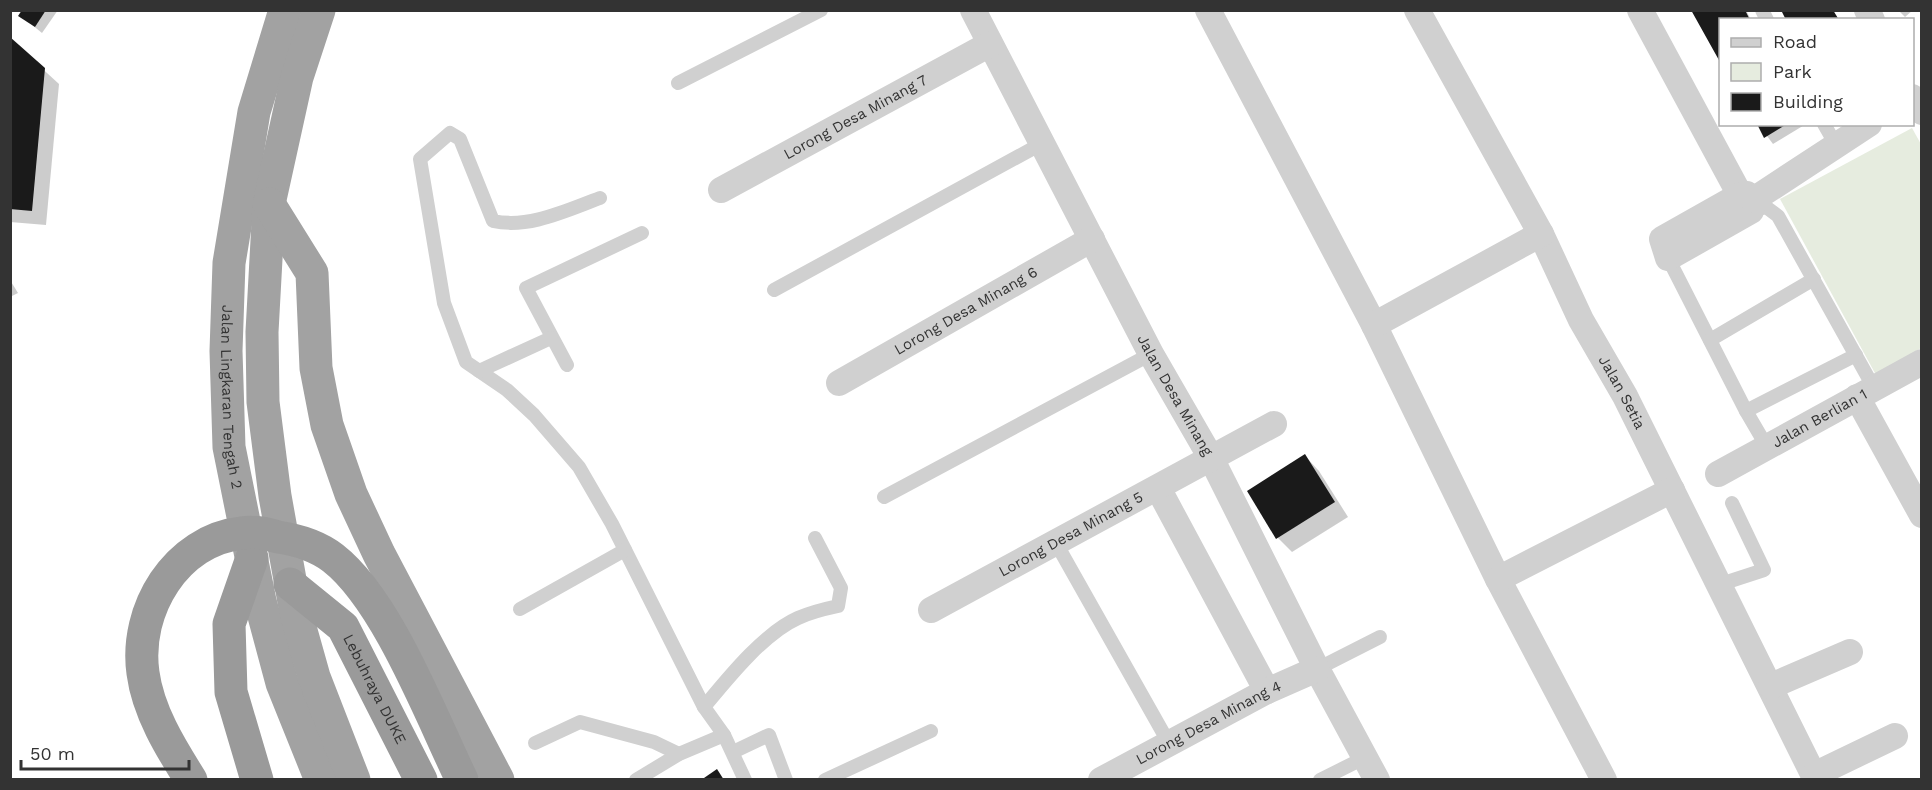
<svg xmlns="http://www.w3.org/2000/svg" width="1932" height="790" font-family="'Work Sans',sans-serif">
<rect width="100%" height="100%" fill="#fff"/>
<!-- green -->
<path fill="#e6ecdf" d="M1912 128 1922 146 1921 348 1876 375 1780 199Z"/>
<!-- shadow -->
<g fill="#0003">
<path d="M23 10H58L42 33 20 15Z"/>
<path d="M1693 10H1746L1751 20H1720V59Z"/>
<path d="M1898 10H1913L1905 17Z"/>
<path d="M10 39 59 84 46 225 10 222Z"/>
<path d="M1758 124H1806L1773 144Z"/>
<path d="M10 280 18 293 10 297Z"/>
<path d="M1305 456 1319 471 1348 517 1292 552 1278 538Z"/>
</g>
<!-- building -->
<g fill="#1a1a1a">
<path d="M22 10H46L35 27 18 16Z"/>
<path d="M1691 10H1745L1750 20H1720V62Z"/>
<path d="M1781 10H1833L1839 20H1786Z"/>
<path d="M10 37 45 68 32 211 10 209Z"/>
<path d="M1757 124H1787L1764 138Z"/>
<path d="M1305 454 1335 502 1276 539 1247 491Z"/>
<path d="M717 769 724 780H704V778Z"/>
</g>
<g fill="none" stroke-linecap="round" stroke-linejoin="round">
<!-- service -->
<g stroke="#d0d0d0" stroke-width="14">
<path d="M1762 10 1767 20"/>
<path d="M678 83 821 10"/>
<path d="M1824 124 1836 145"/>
<path d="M600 198C567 210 529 229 493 221L460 139 450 133 420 159 444 303 466 362 507 390 534 415 579 467 612 524 704 707"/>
<path d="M1751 211 1766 207 1778 216 1874 388"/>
<path d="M1668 258 1746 411"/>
<path d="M774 290 1041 144"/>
<path d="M1710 340 1814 279"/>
<path d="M567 365 526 288 642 233"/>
<path d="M479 371 551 338"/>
<path d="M1767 447 1746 411 1856 355"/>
<path d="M884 497 1151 354"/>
<path d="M1056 543 1170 745"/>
<path d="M1721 584 1764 570 1732 503"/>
<path d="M520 609 625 550"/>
<path d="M1317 669 1380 637"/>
<path d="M724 735 704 707C728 678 764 633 798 618 811 612 824 609 838 606L841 588 815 538"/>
<path d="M535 743 580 722 654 742 679 754"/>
<path d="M733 752 769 735 786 780"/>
<path d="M636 780 679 754 724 735 745 780"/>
<path d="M825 780 931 731"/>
<path d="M1320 780 1366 757"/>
</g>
<!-- minor -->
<g stroke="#d0d0d0" stroke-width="26">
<path id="s1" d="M973 10 1151 354 1211 458 1317 669 1377 780"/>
<path d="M1208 10 1374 325 1498 579 1604 780"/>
<path id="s2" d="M1417 10 1541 234 1581 320 1625 396 1816 780"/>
<path d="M1640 10 1740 195"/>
<path d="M1867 10 1872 20"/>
<path d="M1912 97 1922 112"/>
<path id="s3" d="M721 190 990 44"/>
<path d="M1747 194 1753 200 1751 211 1668 258 1662 239 1740 195Z"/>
<path d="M1753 200 1869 124"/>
<path d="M1374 325 1541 234"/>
<path id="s4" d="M839 383 1092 239"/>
<path d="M1857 397 1922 515"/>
<path id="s5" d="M1718 474 1922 362"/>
<path d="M1158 488 1267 691"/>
<path d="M1498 579 1672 490"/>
<path id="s6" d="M931 610 1274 424"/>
<path d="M1771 686 1850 652"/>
<path d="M1814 775 1895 736"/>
<path id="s7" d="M1101 780 1267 691 1317 669"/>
</g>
<!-- trunk -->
<g stroke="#a2a2a2" stroke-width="33">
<path id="s8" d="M285 10 254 112 229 263 226 351 229 447 260 601 282 683 321 780"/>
<path d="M319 10 297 77 269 204 262 332 263 402 275 496 296 613 314 677 354 780"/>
<path d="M269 204 312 273 316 368 327 425 351 494 379 554 498 780"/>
</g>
<!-- motorway -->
<g stroke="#9a9a9a" stroke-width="33">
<path d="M252 558 229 624 231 692 257 780"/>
<path id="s9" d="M290 584 343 627 421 780"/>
</g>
<!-- motorway-bridge -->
<path stroke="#9a9a9a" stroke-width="33" d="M191 780C170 747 148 711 143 673 134 610 176 540 242 533 253 531 268 534 278 537 298 540 316 545 333 558 387 600 431 716 462 780"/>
</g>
<g text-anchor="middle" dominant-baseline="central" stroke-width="6" stroke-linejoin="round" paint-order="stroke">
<!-- street labels -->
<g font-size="15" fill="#333" stroke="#fff">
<text stroke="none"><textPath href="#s3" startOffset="153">Lorong Desa Minang 7</textPath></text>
<text stroke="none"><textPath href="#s4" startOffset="146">Lorong Desa Minang 6</textPath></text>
<text stroke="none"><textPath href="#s2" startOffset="434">Jalan Setia</textPath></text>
<text stroke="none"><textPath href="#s1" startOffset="435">Jalan Desa Minang</textPath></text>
<text stroke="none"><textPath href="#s8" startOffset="394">Jalan Lingkaran Tengah 2</textPath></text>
<text stroke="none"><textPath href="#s5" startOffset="116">Jalan Berlian 1</textPath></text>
<text stroke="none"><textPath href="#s6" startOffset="159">Lorong Desa Minang 5</textPath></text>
<text stroke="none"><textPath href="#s9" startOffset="138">Lebuhraya DUKE</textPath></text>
<text stroke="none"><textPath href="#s7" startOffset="122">Lorong Desa Minang 4</textPath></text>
</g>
</g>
<!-- border -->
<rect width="1932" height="790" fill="none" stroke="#333333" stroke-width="24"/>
<!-- legend -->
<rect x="1719" y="18" width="195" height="108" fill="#ffffff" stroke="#adadad" stroke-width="1.5"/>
<rect x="1731" y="38" width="30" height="9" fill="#d0d0d0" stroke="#adadad" stroke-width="1.5"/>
<text x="1773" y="48" font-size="18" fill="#333333">Road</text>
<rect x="1731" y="63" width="30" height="18" fill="#e6ecdf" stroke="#adadad" stroke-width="1.5"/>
<text x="1773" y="78" font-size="18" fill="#333333">Park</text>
<rect x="1731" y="93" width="30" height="18" fill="#1a1a1a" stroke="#adadad" stroke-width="1.5"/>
<text x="1773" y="108" font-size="18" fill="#333333">Building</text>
<!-- scale -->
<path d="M21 760v9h168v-9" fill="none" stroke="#333333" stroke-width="3"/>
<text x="30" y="760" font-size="18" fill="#333333" stroke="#ffffff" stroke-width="4.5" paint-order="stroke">50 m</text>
</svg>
